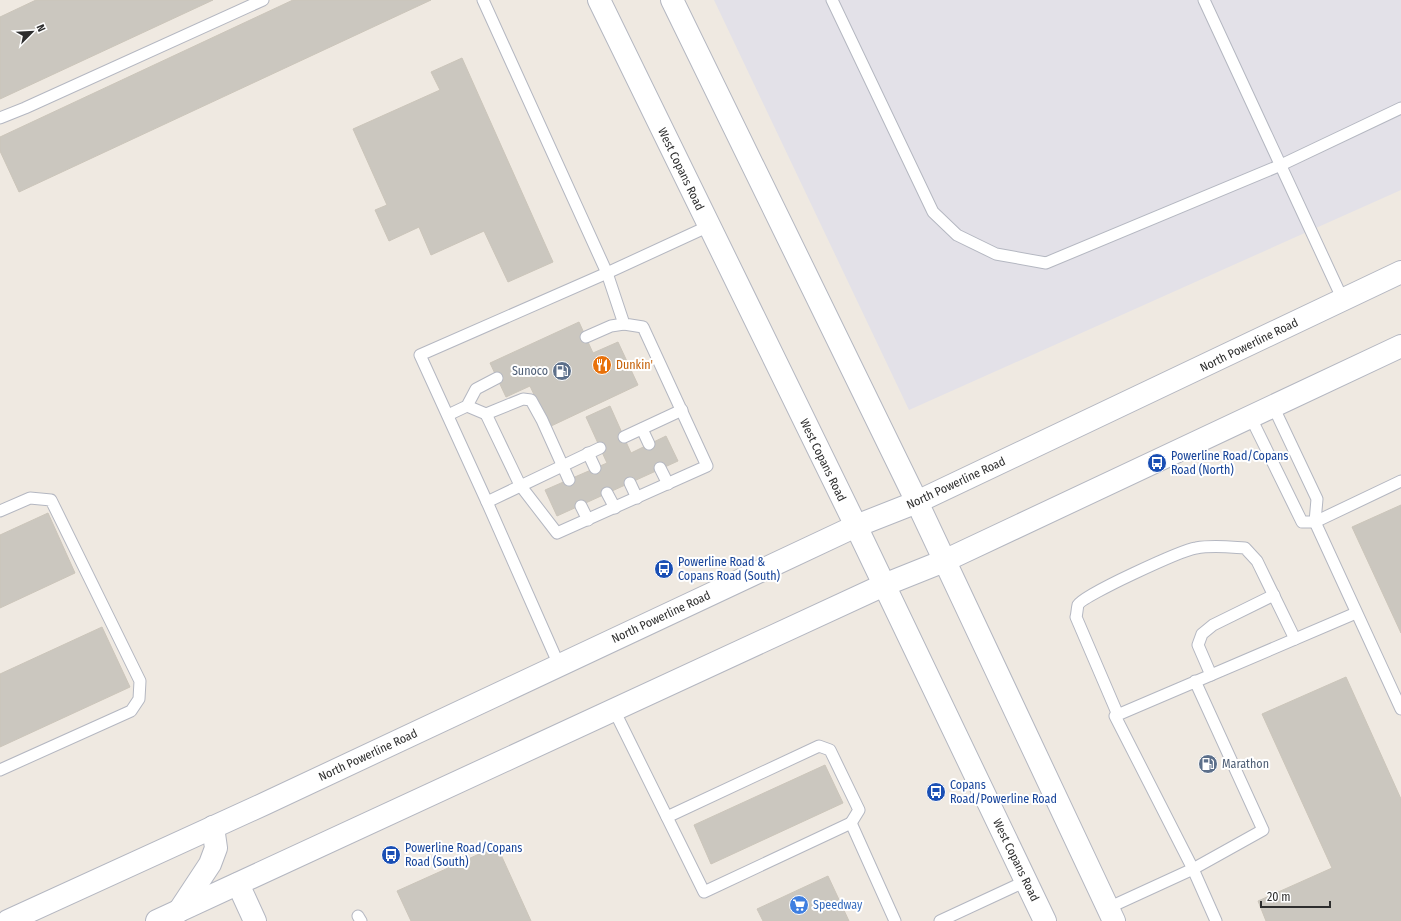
<svg xmlns="http://www.w3.org/2000/svg" width="1401" height="921" font-family="'Fira Sans Condensed',sans-serif">
<rect width="100%" height="100%" fill="#efe9e1"/>
<!-- industrial -->
<path fill="#e3e1e8" d="M714 0H1401V190L909 410Z"/>
<!-- building -->
<g fill="#cbc7bf" stroke="#cbc5ba">
<path d="M36 0H213L0 99V17Z"/>
<path d="M293 0H431L19 192 0 151V137Z"/>
<path d="M462 58 553 262 508 282 484 231 431 255 419 227 389 241 375 210 387 205 353 129 440 90 431 72Z"/>
<path d="M579 322 593 353 618 342 638 385 549 427 530 386 506 397 490 363Z"/>
<path d="M610 406 631 453 666 436 678 461 557 516 545 490 607 463 586 417Z"/>
<path d="M1401 505V633L1352 527Z"/>
<path d="M48 513 75 573 0 608V535Z"/>
<path d="M102 627 130 687 0 747V674Z"/>
<path d="M1346 677 1401 799V921H1266L1258 901 1332 868 1262 714Z"/>
<path d="M825 765 843 803 711 864 694 825Z"/>
<path d="M497 846 531 921H411L397 891Z"/>
<path d="M828 876 849 921H763L757 909Z"/>
</g>
<g fill="none" stroke-linecap="round" stroke-linejoin="round">
<!-- service casing -->
<g stroke="#b4b7c1" stroke-width="13">
<g id="service">
<path d="M483 0 607 273 624 324 643 327 707 466 557 533 520 485 486 414"/>
<path d="M832 0 933 212 957 235 996 254 1046 263 1281 165 1401 108"/>
<path d="M1204 0 1343 300"/>
<path d="M0 118 25 108 263 0"/>
<path d="M586 337 611 326 624 324"/>
<path d="M467 406 486 414 523 399 531 400 542 420 569 480"/>
<path d="M1273 406 1317 499 1315 522 1401 709"/>
<path d="M448 415 467 406 476 389 497 378"/>
<path d="M1250 416 1302 522H1315L1401 481"/>
<path d="M642 429 649 444"/>
<path d="M624 437 682 410"/>
<path d="M588 453 595 468"/>
<path d="M660 468 668 484"/>
<path d="M630 483 637 498"/>
<path d="M607 493 615 508"/>
<path d="M487 502 600 448"/>
<path d="M581 506 588 520"/>
<path d="M0 511 30 498 51 500 140 681 139 699 131 711 0 770"/>
<path d="M559 665 487 502 420 355 607 273 709 226"/>
<path d="M1211 675 1198 645 1202 634 1213 625 1274 595"/>
<path d="M1195 681 1263 830 1193 869 1115 716 1211 675 1356 613"/>
<path d="M614 710 704 892 851 823 895 921"/>
<path d="M1118 715 1076 617C1077 614 1077 609 1078 605 1083 595 1182 550 1196 548 1213 545 1229 547 1245 548L1257 561 1295 639"/>
<path d="M667 817 819 746 830 750 859 810 851 823"/>
<path d="M1108 908 1193 869 1216 921"/>
<path d="M358 916 361 921"/>
<path d="M940 921 1026 881"/>
</g>
</g>
<!-- minor casing -->
<g stroke="#b4b7c1" stroke-width="24">
<path id="minor" d="M238 884 255 921"/>
</g>
<!-- secondary casing -->
<g stroke="#b4b7c1" stroke-width="24">
<g id="secondary">
<path d="M599 0 856 526 1045 921"/>
<path d="M672 0 917 502 1114 921"/>
<path d="M179 911 210 864 216 848 213 827"/>
<path d="M8 921 264 804 856 526 917 502 1401 272"/>
<path d="M157 921 884 585 944 561 1401 346"/>
</g>
</g>
<!-- service -->
<use href="#service" stroke="#fff" stroke-width="11"/>
<!-- minor -->
<use href="#minor" stroke="#fff" stroke-width="22"/>
<!-- secondary -->
<use href="#secondary" stroke="#fff" stroke-width="22"/>
</g>
<!-- icons -->
<defs>
<g id="restaurant-disc" transform="scale(1)"><circle r="9.5" fill="#e8710a" stroke="#fff"/><path d="M-5-6h1v4h1v-4h1v4h1v-4h1v5L-1.5 .5V6h-2V.5L-5-1ZM5-6V6H3V1.5H1.5Q1.5-4 5-6Z" fill="#fff"/></g>
<g id="fuel-disc" transform="scale(1)"><circle r="9.5" fill="#5c6f8a" stroke="#fff"/><path d="M-5.5-6h7V0h2V4h1.3V-2.5L3-4.5l.8-.8L6-3V5H2.5V1h-1V6h-7ZM-4.2-4.7v3.2H.2V-4.7Z" fill="#fff"/></g>
<g id="bus-disc" transform="scale(1)"><circle r="9.5" fill="#1a4fb4" stroke="#fff"/><path d="M-5-6H5V4H4V6H2V4H-2V6H-4V4H-5ZM-3.5-4V0h7V-4ZM-3.5 1.2v1.5H-2V1.2ZM2 1.2v1.5H3.5V1.2Z" fill="#fff"/></g>
<g id="supermarket-disc" transform="scale(1)"><circle r="9.5" fill="#3f7fe0" stroke="#fff"/><path d="M-6-5.5h2.5l.6 2H6L4.5 2H-2.5L-4.4-4H-6ZM-1.5 3.2a1.3 1.3 0 1 0 .1 0ZM3 3.2a1.3 1.3 0 1 0 .1 0Z" fill="#fff"/></g>
</defs>
<g fill-rule="evenodd">
<use href="#restaurant-disc" x="602" y="365"/>
<use href="#fuel-disc" x="562" y="371"/>
<use href="#bus-disc" x="1157" y="463"/>
<use href="#bus-disc" x="664" y="569"/>
<use href="#fuel-disc" x="1208" y="764"/>
<use href="#bus-disc" x="936" y="792"/>
<use href="#bus-disc" x="391" y="855"/>
<use href="#supermarket-disc" x="799" y="905"/>
</g>
<g text-anchor="middle" dominant-baseline="central" stroke-width="4" stroke-linejoin="round" paint-order="stroke">
<!-- street labels -->
<g font-size="12" fill="#2e2e2e" stroke="#fff">
<text transform="translate(681 169) rotate(64)">West Copans Road</text>
<text transform="translate(1249 345) rotate(-26)">North Powerline Road</text>
<text transform="translate(823 460) rotate(64)">West Copans Road</text>
<text transform="translate(956 483) rotate(-25)">North Powerline Road</text>
<text transform="translate(661 617) rotate(-25)">North Powerline Road</text>
<text transform="translate(368 755) rotate(-25)">North Powerline Road</text>
<text transform="translate(1016 860) rotate(64)">West Copans Road</text>
</g>
<!-- food labels -->
<g font-size="12" fill="#c56008" stroke="#fff" text-anchor="start">
<text x="616" y="365">Dunkin'</text>
</g>
<!-- service labels -->
<g font-size="12" fill="#4e5e75" stroke="#fff" text-anchor="end">
<text x="548" y="371">Sunoco</text>
<text x="1222" y="764" text-anchor="start">Marathon</text>
</g>
<!-- transit labels -->
<g font-size="12" fill="#164399" stroke="#fff" text-anchor="start">
<text x="1171" y="456">Powerline Road/Copans<tspan x="1171" dy="14">Road (North)</tspan></text>
<text x="678" y="562">Powerline Road &amp;<tspan x="678" dy="14">Copans Road (South)</tspan></text>
<text x="950" y="785">Copans<tspan x="950" dy="14">Road/Powerline Road</tspan></text>
<text x="405" y="848">Powerline Road/Copans<tspan x="405" dy="14">Road (South)</tspan></text>
</g>
<!-- shop labels -->
<g font-size="12" fill="#366cbe" stroke="#fff" text-anchor="start">
<text x="813" y="905">Speedway</text>
</g>
</g>
<!-- north arrow -->
<g transform="translate(32 32) rotate(66)" stroke="#ffffff" stroke-width="3" paint-order="stroke">
<path d="M0-3L7 15L0 10L-7 15Z" fill="#2e2e2e"/>
<text y="-6" font-size="11" font-weight="bold" text-anchor="middle" fill="#2e2e2e">N</text>
</g>
<!-- scale -->
<path d="M1261 901v6h69v-6" fill="none" stroke="#2e2e2e" stroke-width="2"/>
<text x="1267" y="901" font-size="12" fill="#2e2e2e" stroke="#ffffff" stroke-width="3" paint-order="stroke">20 m</text>
</svg>
